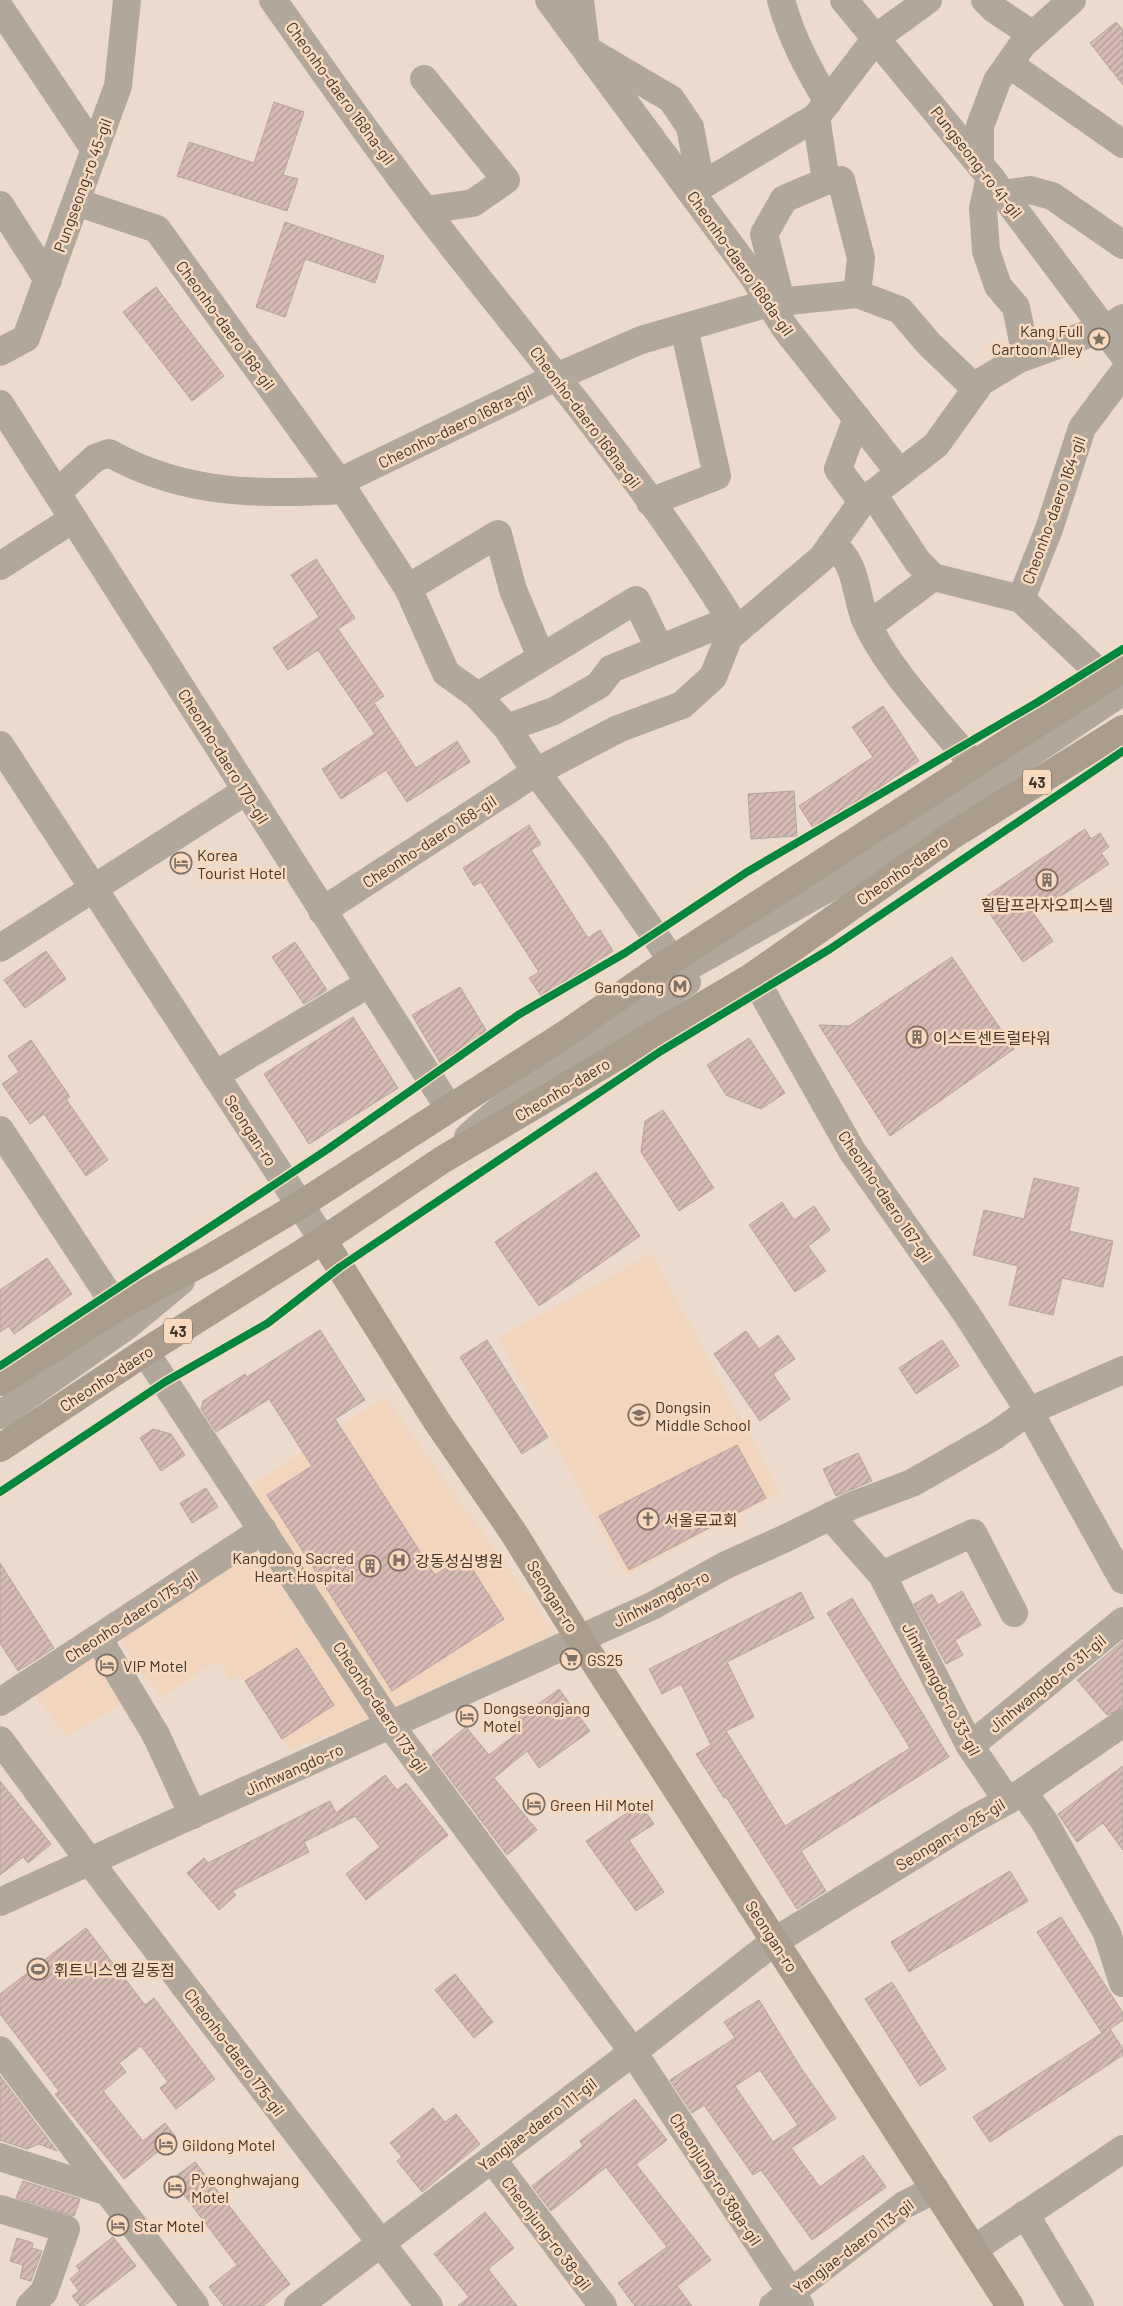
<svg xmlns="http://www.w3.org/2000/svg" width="1123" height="2306" font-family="Barlow,'Noto Sans KR',sans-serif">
<defs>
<pattern id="building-hatch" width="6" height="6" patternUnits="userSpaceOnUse" patternTransform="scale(1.25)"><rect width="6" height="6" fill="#d6bbb4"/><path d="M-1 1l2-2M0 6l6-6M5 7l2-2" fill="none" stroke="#af9993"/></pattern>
</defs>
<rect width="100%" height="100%" fill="#ecdbcc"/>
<!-- built -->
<g fill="#f1d6bd">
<path d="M652 1253 781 1492 626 1576 497 1338Z"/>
<path d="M385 1396 556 1633 394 1707 247 1488Z"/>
<path d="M254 1547 373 1718 291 1750 240 1676 231 1681 217 1660 161 1699 120 1640Z"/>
<path d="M94 1655 125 1702 67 1737 34 1694Z"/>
</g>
<!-- building -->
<g fill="url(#building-hatch)" stroke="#b3a59e" fill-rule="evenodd">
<path d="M1116 22 1123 30V85L1090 43Z"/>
<path d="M274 102 304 112 283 175 298 179 287 211 177 176 189 142 254 163Z"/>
<path d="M285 222 384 256 375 283 305 259 285 317 256 307Z"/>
<path d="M156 287 224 376 192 401 123 312Z"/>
<path d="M316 559 355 618 338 629 384 696 374 703 416 768 457 741 470 762 407 802 386 770 341 799 322 769 375 734 318 650 288 670 273 648 319 617 291 575Z"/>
<path d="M883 706 919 761 815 831 799 806 873 757 852 727Z"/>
<path d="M794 791 797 836 751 839 748 794Z"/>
<path d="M529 825 541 844 531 850 588 938 600 930 613 951 542 997 529 978 539 972 481 882 474 886 463 868Z"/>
<path d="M1085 829 1091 839 1100 833 1109 847 1101 853 1109 864 1034 914 1053 941 1023 962 986 908 991 905 985 897Z"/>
<path d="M295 942 327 990 304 1004 272 957Z"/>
<path d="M46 951 66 979 25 1008 4 980Z"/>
<path d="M952 957 1014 1049 890 1136 819 1025 849 1026Z"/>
<path d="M460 987 489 1035 441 1064 412 1015Z"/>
<path d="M353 1017 398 1088 309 1144 264 1074Z"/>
<path d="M749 1038 785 1093 761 1109 726 1095 707 1065Z"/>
<path d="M31 1040 70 1097 66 1099 108 1160 86 1176 44 1114 30 1124 2 1084 19 1072 8 1056Z"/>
<path d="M663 1110 714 1188 679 1211 641 1152 645 1121Z"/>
<path d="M596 1172 640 1236 539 1306 495 1242Z"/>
<path d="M1034 1178 1079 1188 1069 1231 1113 1241 1103 1287 1062 1278 1053 1315 1009 1305 1018 1266 973 1255 984 1210 1024 1219Z"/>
<path d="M782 1202 794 1220 814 1206 830 1230 808 1246 826 1271 795 1292 749 1225Z"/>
<path d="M47 1258 72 1294 14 1334 9 1326 0 1332V1290Z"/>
<path d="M320 1330 365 1400 335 1419 435 1575 464 1556 504 1619 392 1691 267 1495 312 1466 269 1399 216 1432 201 1409 203 1401 245 1374 247 1377Z"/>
<path d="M746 1331 759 1349 778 1335 795 1359 773 1374 790 1399 760 1421 714 1354Z"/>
<path d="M487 1340 548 1437 522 1454 460 1357Z"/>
<path d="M942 1340 959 1366 916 1394 899 1368Z"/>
<path d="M153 1429 171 1434 185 1455 161 1471 140 1438Z"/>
<path d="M737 1445 766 1498 629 1570 599 1516Z"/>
<path d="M858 1453 872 1481 836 1496 823 1469Z"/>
<path d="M206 1488 218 1507 192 1523 180 1503Z"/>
<path d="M0 1563 54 1648 18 1671 0 1643Z"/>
<path d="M962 1591 981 1625 955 1640 963 1655 946 1664 914 1604 932 1594 938 1605Z"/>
<path d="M801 1592 814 1618 727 1662 754 1717 726 1731 785 1826 910 1748 827 1613 852 1598 949 1757 801 1851 826 1891 797 1909 726 1797 724 1798 696 1754 711 1745 681 1684 662 1694 649 1669Z"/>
<path d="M1123 1641V1708L1107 1715 1077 1680Z"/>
<path d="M297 1648 334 1705 282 1739 245 1681Z"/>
<path d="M559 1689 590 1731 539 1768 527 1751 494 1778 537 1830 507 1855 432 1755 466 1727 489 1755 515 1735 508 1726Z"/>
<path d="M1123 1766V1850L1103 1823 1077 1842 1058 1814Z"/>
<path d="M385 1775 397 1790 406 1783 448 1835 366 1900 346 1874 380 1847 355 1816 304 1842 309 1852 232 1891 236 1895 219 1910 187 1873 204 1858 208 1863 330 1801 336 1813Z"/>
<path d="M0 1781 51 1844 28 1863 23 1857 0 1875Z"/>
<path d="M640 1804 654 1824 629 1840 664 1892 636 1911 586 1841Z"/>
<path d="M1010 1871 1028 1901 909 1972 891 1942Z"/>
<path d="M1061 1917 1123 2013V2020L1110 2029 1123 2049V2055L990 2142 973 2117 1102 2033 1037 1932Z"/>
<path d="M86 1928 145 2005 154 1998 215 2079 176 2109 160 2088 168 2082 141 2046 119 2063 126 2072 103 2091 143 2141 165 2123 176 2137 124 2179 55 2094 59 2091 0 2014V1994Z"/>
<path d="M455 1974 493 2022 474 2038 435 1990Z"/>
<path d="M892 1982 946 2069 920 2086 865 1999Z"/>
<path d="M759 2000 801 2068 836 2118 791 2148 820 2187 863 2155 886 2187 812 2240 761 2170 753 2175 704 2105 692 2113 670 2080 735 2038 724 2022ZM760 2070 798 2125 773 2142 735 2086Z"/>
<path d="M0 2076 57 2151 39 2144 27 2149 0 2140Z"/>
<path d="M635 2099 667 2140 636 2164 711 2260 677 2286 692 2306H635L618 2283 667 2247 606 2167 551 2211 532 2186 583 2146 580 2141Z"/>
<path d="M433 2108 445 2122 456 2114 480 2144 422 2192 397 2161 402 2157 390 2143Z"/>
<path d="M195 2162 290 2284 263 2306H224L209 2287 237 2265 172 2179Z"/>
<path d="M23 2181 80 2199 74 2216 16 2198Z"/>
<path d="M485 2212 514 2248 488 2269 517 2306H458L469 2297 434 2254Z"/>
<path d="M113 2237 136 2266 84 2306H80L72 2296 79 2291 70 2279 80 2271 76 2266Z"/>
<path d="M17 2238 33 2243 32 2248 42 2251 31 2281 20 2278 23 2265 10 2261Z"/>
</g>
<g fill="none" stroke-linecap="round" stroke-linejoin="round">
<!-- minor -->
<g stroke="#b2a79b" stroke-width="28">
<path d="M273 0C332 83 391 168 454 248 552 372 655 495 737 630"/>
<path d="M549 0 753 276 785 328 900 473"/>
<path d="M580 0 586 49 671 99 690 127 698 169 691 192"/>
<path d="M781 0C791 37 808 69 828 102"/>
<path d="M844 0 990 177 1123 354"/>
<path d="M985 0 994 9 1033 35"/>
<path d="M0 8 95 150"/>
<path d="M1009 64 1123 144"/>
<path d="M424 79 506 180 473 203 426 210"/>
<path d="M980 164V126L997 81 1023 44 1072 0"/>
<path d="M990 177 983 208 986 251 998 286 1016 307 1026 356"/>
<path d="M826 181 841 180 861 258 857 294"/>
<path d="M691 192 816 117 877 37 928 0"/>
<path d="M1003 194 1030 190 1052 196 1123 245"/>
<path d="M76 202 157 229 339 482 408 588 446 673 478 696 507 728 536 772 597 853 672 960"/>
<path d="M0 205 48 280"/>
<path d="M769 303 778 289 764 234 784 199 826 181 816 117"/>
<path d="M0 352 26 338 118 86 127 0"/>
<path d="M0 404 449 1108"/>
<path d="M857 418 838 469 862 502"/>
<path d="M339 482 556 377 641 340 769 303 857 294 900 310 929 344 976 389"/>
<path d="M57 493 95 458 109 453C184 495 260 495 344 490"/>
<path d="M873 494 918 562 933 577 1021 599 1105 678"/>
<path d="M650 502 717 476 684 328"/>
<path d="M831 545C857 559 855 594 865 619 886 668 939 723 973 764"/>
<path d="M0 566 73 519"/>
<path d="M408 588 498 534 513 590 541 657"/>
<path d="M1021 599 1049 529 1082 428 1123 373"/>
<path d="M865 619 873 622 933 577"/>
<path d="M478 696 636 600 660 649"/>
<path d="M507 728 554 711 599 685 611 669 718 625 737 630"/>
<path d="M0 745 323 1240"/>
<path d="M322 911 536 772 618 729 682 705 713 677 729 637 822 558 862 502 936 445 981 382 1019 359 1113 325 1123 318"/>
<path d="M0 948 246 791"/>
<path d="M753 976 852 1151 966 1313 1029 1411 1123 1580"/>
<path d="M659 983 841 881 1123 691"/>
<path d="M215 1075 368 984"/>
<path d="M0 1130 117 1308"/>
<path d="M468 1137C534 1077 612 1029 687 982"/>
<path d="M145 1352 391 1726 633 2052 800 2306"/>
<path d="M0 1415 128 1325 181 1281"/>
<path d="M830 1516 882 1575 970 1746 1007 1800"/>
<path d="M882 1575 973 1533 1014 1613"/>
<path d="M98 1638 156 1735 193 1815"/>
<path d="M0 1702 263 1530"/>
<path d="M0 1740 90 1862 429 2306"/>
<path d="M970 1746 1123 1621"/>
<path d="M1023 1792 1044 1821 1107 1933 1123 1983"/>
<path d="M0 1902 652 1606 726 1565 786 1538 851 1506 912 1483 994 1436 1029 1411 1123 1370"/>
<path d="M0 2050 195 2306"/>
<path d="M0 2157 108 2192"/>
<path d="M492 2159 603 2306"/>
<path d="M0 2209 66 2229 44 2292 30 2306"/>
<path d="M1025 2214 1080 2306"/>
<path d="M974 2249 1123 2149"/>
<path d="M298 2306 633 2052 775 1941 970 1821 1023 1792 1123 1723"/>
<path d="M773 2306 904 2205 935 2189"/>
</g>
<!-- major -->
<g stroke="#ab9d8c" stroke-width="28">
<path d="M323 1240 436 1420 513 1532 579 1638 1010 2306"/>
<path d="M0 1382 117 1308 207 1260 300 1205 567 1033 672 960 1123 668"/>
<path d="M0 1448 145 1352 323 1240 442 1160 753 976 951 836 1123 729"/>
</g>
<!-- cycleway casing -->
<g stroke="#f9dabf" stroke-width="11">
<g id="cycleway">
<path d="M0 1366 328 1149 518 1015 625 953 747 872 1038 702 1123 649"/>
<path d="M0 1492 165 1382 268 1323 340 1267 661 1051 830 949 1123 751"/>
</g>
</g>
<!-- cycleway -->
<use href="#cycleway" stroke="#00873e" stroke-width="8"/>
</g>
<!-- icons -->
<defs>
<g id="sight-ring" transform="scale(1.125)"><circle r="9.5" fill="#f9dabf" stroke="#7e7064" stroke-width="1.5"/><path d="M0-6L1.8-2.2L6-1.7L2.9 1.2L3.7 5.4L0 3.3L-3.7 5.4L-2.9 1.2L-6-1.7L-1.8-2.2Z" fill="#7e7064"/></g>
<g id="hotel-ring" transform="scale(1.125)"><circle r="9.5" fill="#f9dabf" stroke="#7e7064" stroke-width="1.5"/><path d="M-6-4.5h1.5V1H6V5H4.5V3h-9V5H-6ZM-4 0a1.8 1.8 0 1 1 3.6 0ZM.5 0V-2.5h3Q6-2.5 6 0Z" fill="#7e7064"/></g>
<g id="building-ring" transform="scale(1.125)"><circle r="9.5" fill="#f9dabf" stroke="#7e7064" stroke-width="1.5"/><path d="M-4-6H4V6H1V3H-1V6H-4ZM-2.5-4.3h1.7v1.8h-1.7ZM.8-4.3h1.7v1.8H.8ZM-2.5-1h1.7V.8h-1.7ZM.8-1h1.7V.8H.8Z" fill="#7e7064"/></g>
<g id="metro-ring" transform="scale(1.125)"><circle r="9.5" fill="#f9dabf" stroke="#7e7064" stroke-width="1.5"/><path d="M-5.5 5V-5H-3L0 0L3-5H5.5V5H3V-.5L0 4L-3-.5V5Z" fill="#7e7064"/></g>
<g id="school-ring" transform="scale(1.125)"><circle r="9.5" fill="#f9dabf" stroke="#7e7064" stroke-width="1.5"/><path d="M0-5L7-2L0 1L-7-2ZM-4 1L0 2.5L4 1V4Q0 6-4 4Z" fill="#7e7064"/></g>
<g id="church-ring" transform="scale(1.125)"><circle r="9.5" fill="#f9dabf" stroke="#7e7064" stroke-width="1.5"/><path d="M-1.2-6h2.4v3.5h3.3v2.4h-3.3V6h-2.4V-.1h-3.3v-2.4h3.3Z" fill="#7e7064"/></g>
<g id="hospital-ring" transform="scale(1.125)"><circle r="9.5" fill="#f9dabf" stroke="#7e7064" stroke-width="1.5"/><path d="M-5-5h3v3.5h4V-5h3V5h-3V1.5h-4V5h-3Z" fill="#7e7064"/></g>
<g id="supermarket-ring" transform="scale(1.125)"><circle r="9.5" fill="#f9dabf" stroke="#7e7064" stroke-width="1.5"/><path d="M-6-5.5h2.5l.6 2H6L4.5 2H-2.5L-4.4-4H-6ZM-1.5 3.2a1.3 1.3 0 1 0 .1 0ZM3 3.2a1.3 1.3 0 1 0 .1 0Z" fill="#7e7064"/></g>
<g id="stadium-ring" transform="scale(1.125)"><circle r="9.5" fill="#f9dabf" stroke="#7e7064" stroke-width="1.5"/><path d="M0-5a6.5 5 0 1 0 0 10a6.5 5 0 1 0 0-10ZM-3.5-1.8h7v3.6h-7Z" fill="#7e7064"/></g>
</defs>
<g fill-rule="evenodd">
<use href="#sight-ring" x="1099" y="339"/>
<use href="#hotel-ring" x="181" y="863"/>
<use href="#building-ring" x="1047" y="880"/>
<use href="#metro-ring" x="680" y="986"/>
<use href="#building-ring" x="917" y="1037"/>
<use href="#school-ring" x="639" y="1415"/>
<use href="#church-ring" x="648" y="1519"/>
<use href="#hospital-ring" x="399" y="1560"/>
<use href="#building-ring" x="370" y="1566"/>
<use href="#supermarket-ring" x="571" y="1659"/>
<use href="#hotel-ring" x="107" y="1665"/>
<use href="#hotel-ring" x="467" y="1716"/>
<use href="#hotel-ring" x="534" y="1804"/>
<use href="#stadium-ring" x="38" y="1969"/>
<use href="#hotel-ring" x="166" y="2144"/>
<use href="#hotel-ring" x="175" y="2187"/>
<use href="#hotel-ring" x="118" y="2225"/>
</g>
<g text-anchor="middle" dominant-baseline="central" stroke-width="5" stroke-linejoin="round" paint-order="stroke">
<!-- shield labels -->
<g fill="#f9dabf" stroke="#796758" stroke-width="1">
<rect x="1023" y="769.5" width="28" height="25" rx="4"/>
<rect x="164" y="1318.5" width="28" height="25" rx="4"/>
</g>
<g font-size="15" font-weight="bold" fill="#42362c">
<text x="1037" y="782">43</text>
<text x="178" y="1331">43</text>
</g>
<!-- street labels -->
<g font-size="16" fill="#42362c" stroke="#f9dabf">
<text transform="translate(341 93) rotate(54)">Cheonho-daero 168na-gil</text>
<text transform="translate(977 162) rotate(52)">Pungseong-ro 41-gil</text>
<text transform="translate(82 185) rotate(-70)">Pungseong-ro 45-gil</text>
<text transform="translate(741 263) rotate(55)">Cheonho-daero 168da-gil</text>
<text transform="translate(226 325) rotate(54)">Cheonho-daero 168-gil</text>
<text transform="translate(586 417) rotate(53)">Cheonho-daero 168na-gil</text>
<text transform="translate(455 426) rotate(-26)">Cheonho-daero 168ra-gil</text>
<text transform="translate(1053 510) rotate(-70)">Cheonho-daero 164-gil</text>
<text transform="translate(224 756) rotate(58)">Cheonho-daero 170-gil</text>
<text transform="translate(429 841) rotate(-33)">Cheonho-daero 168-gil</text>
<text transform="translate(902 870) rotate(-35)">Cheonho-daero</text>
<text transform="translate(562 1089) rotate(-31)">Cheonho-daero</text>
<text transform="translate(251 1130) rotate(57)">Seongan-ro</text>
<text transform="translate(886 1196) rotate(56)">Cheonho-daero 167-gil</text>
<text transform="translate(106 1378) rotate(-33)">Cheonho-daero</text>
<text transform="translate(553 1596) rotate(58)">Seongan-ro</text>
<text transform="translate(661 1598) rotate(-27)">Jinhwangdo-ro</text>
<text transform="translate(131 1616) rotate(-33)">Cheonho-daero 175-gil</text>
<text transform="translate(1047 1683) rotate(-39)">Jinhwangdo-ro 31-gil</text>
<text transform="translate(942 1689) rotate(62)">Jinhwangdo-ro 33-gil</text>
<text transform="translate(381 1707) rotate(56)">Cheonho-daero 173-gil</text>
<text transform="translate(294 1769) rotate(-24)">Jinhwangdo-ro</text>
<text transform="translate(950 1834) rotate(-31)">Seongan-ro 25-gil</text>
<text transform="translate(772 1936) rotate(57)">Seongan-ro</text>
<text transform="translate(235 2052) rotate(53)">Cheonho-daero 175-gil</text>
<text transform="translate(537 2124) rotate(-37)">Yangjae-daero 111-gil</text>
<text transform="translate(716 2179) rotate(57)">Cheonjung-ro 38ga-gil</text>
<text transform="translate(547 2233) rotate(53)">Cheonjung-ro 38-gil</text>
<text transform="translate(853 2246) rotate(-37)">Yangjae-daero 113-gil</text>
</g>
<!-- poi labels -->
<g font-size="16" fill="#42362c" stroke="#f9dabf" text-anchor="start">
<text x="1083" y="330" text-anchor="end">Kang Full<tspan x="1083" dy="18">Cartoon Alley</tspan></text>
<text x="197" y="854">Korea<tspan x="197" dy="18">Tourist Hotel</tspan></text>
<text x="1047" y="904" text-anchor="middle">힐탑프라자오피스텔</text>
<text x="664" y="986" text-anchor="end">Gangdong</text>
<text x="933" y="1037">이스트센트럴타워</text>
<text x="655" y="1406">Dongsin<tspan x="655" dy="18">Middle School</tspan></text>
<text x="664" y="1519">서울로교회</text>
<text x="354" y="1557" text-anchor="end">Kangdong Sacred<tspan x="354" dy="18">Heart Hospital</tspan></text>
<text x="415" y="1560">강동성심병원</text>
<text x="587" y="1659">GS25</text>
<text x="123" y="1665">VIP Motel</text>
<text x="483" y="1707">Dongseongjang<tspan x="483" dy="18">Motel</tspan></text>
<text x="550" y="1804">Green Hil Motel</text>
<text x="54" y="1969">휘트니스엠 길동점</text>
<text x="182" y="2144">Gildong Motel</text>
<text x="191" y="2178">Pyeonghwajang<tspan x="191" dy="18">Motel</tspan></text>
<text x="134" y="2225">Star Motel</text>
</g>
</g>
</svg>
